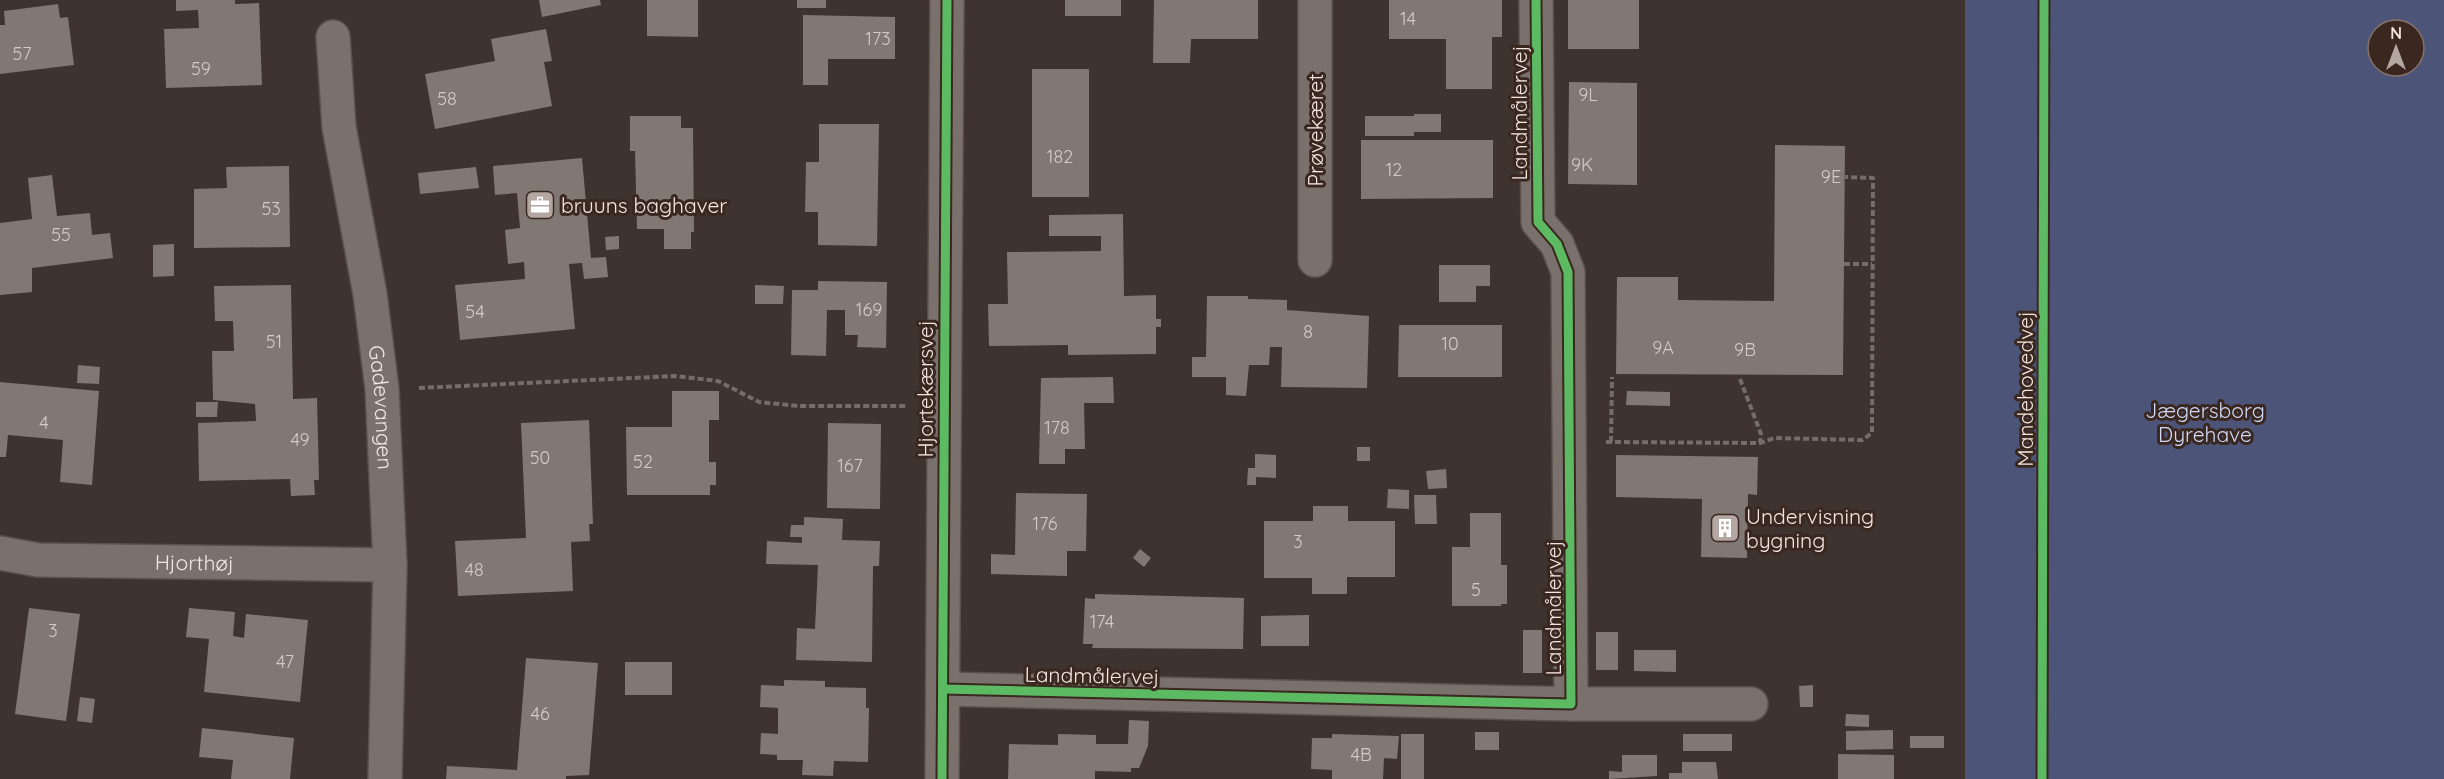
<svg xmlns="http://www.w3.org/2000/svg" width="2444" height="779" font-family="Quicksand,sans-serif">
<rect width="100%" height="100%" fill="#3e332e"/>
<!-- green -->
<path fill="#4c5478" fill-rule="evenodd" d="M1965 0H2444V779H1965ZM2378 30H2414V66H2378Z"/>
<!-- building -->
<g fill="#817773">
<path d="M176 0H235V4L259 3 262 85 166 88 164 29 199 28 198 10 176 11Z"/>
<path d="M539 0H600L601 5 542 17Z"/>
<path d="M647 0H698V37L647 36Z"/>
<rect x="797" y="0" width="29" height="8"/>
<rect x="1065" y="0" width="56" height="16"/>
<path d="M1154 0H1258V39H1191L1190 63H1153Z"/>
<path d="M1389 0H1502V37H1492V89H1446V39H1389Z"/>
<rect x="1568" y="0" width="71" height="49"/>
<path d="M58 4 60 18 68 17 74 65 0 74V25H5L4 11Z"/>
<path d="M803 15 895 17V59H828V85H803Z"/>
<path d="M546 29 552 61 544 62 552 106 435 129 425 74 495 61 491 39Z"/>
<rect x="1032" y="69" width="57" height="128"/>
<path d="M1569 82 1637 83V185L1568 184Z"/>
<path d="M1414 114H1441V132H1414V136H1365V116H1414Z"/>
<path d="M630 116H681V128H693L694 232H691V249H664V229H637L635 151H630Z"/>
<path d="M819 124H879L877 246 818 245V212H805L806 162H819Z"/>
<path d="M1361 140H1493V198L1361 199Z"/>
<path d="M1775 145 1845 146 1843 375 1616 374 1617 277H1678V300L1774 301Z"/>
<path d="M582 158 591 258 606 257 608 277 584 279 582 263 569 264 575 329 460 340 455 285 525 279 524 262 508 264 505 230 520 228 517 193 495 195 493 166Z"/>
<path d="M289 166 290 247 194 248V189L227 188 226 167Z"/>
<path d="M476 167 479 188 420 194 418 173Z"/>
<path d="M52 175 57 216 90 213 92 235 110 233 113 258 32 268V292L0 295V223L32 219 28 178Z"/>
<path d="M1123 214 1124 296 1156 295V319H1161V327H1156V354L1068 355V345L989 346 988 304H1008L1007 252 1101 251V236H1049V215Z"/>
<path d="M619 236V249L606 250 605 237Z"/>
<path d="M174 244V276L153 277V245Z"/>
<path d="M1439 265H1490V286H1476V302H1439Z"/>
<path d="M818 281 887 282 886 348 857 347 858 335H845V310H827L826 356 791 355 792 290H818Z"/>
<path d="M291 285 293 399 317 398 319 480H314L315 495 291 496 290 479 199 481 198 423 256 421 255 404 213 400 212 351H234L233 321H215L214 286Z"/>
<path d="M755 285 784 286 783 304H755Z"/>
<path d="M1207 296H1248V299L1287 300V310L1369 316 1367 388 1281 387 1282 347H1270L1269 365H1249L1246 396 1226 395V377H1192V357H1206Z"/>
<path d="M1399 325H1502V377H1398Z"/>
<path d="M78 365 100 367 99 384 77 383Z"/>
<path d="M1113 377 1114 403H1084L1085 449H1065V464H1039L1041 378Z"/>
<path d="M0 382 99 391 92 485 60 482 63 440 8 435 6 457H0Z"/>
<path d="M672 391H719V420H709V462H716V485H710V495H627L626 427H672Z"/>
<path d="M1627 391 1670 392V406L1626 405Z"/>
<path d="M196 402H218L217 417H196Z"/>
<path d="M589 420 593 524H589L590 541 571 542 573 591 458 596 455 541 526 538 521 423Z"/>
<path d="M828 423 881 424 880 509 827 508Z"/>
<rect x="1357" y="447" width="13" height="14"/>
<path d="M1255 454 1276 455V478L1256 477V485H1247L1248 468H1255Z"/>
<path d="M1616 455 1758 457 1757 495 1748 494 1747 558 1701 557 1702 499 1616 497Z"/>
<path d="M1446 469 1447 488 1428 489 1426 471Z"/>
<path d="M1388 489 1409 490V509L1387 508Z"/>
<path d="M1016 493 1087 494 1086 551H1067V576L991 574V554L1015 555Z"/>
<path d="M1414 495H1436L1437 524H1415Z"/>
<path d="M1313 506H1348V521H1395V577H1347V594H1312V578H1264V521H1313Z"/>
<path d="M1470 513H1501V565H1507V604H1501V606H1452V547H1470Z"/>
<path d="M804 517 843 519 842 540 880 541 879 566H873L872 662 796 660 797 628 815 629 818 565 766 564 767 541 802 543V537H790L791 525H804Z"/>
<path d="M1140 549 1151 558 1144 567 1133 558Z"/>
<path d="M1095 594 1244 598 1243 649 1092 648 1093 644H1083L1085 598 1095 599Z"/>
<path d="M29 608 80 614 66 721 15 714Z"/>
<path d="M189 608 235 612 233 636 244 638 246 614 308 620 300 702 204 692 209 639 186 637Z"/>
<path d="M1309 615V646H1261V616Z"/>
<rect x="1523" y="630" width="19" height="43"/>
<rect x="1596" y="632" width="22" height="38"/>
<path d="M1634 650H1676V672L1634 671Z"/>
<path d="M526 658 598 663 589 775 566 776V779H446L447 766 517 770Z"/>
<rect x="625" y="662" width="47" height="33"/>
<path d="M784 680 825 681V687L866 688V708H869L868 762 834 761 833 776 802 775 803 760H777V755L760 754 761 733 778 734V708L760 707 761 685 784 686Z"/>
<path d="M1813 685V707H1800L1799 686Z"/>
<path d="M80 697 95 699 92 723 77 721Z"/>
<path d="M1846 714 1869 715V727L1845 726Z"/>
<path d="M1129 720 1149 721 1148 746 1139 768H1131V772L1095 771V779H1008L1009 744 1058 745V734L1096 735V744H1128Z"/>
<path d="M202 728 294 738 290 779H231L233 760 199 757Z"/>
<path d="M1893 730V749L1846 750V731Z"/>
<rect x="1475" y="732" width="24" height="18"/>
<path d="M1332 734 1399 736 1397 759 1384 758 1383 779H1332V770L1311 769 1312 738H1332Z"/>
<rect x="1401" y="734" width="23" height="45"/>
<rect x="1683" y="734" width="49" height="17"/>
<rect x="1910" y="736" width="34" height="12"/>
<path d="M1838 754 1894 755V779H1838Z"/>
<path d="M1622 755H1657V776L1609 779V771L1622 772Z"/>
<path d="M1682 762H1716L1718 779H1669V773H1682Z"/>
</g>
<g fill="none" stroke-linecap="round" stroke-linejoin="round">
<!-- minor casing -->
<g stroke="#5a504c" stroke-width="36">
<g id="minor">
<path d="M1315 0V260"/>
<path id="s1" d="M333 37 339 127 370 294 382 389 390 565 385 779"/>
<path id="s2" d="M0 553 38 560 390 565"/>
<path d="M943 689 1571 704 1568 272 1557 244 1538 222 1536 0"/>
<path d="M1571 704H1751"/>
<path d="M942 779 947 0"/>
</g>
</g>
<!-- path -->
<g stroke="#746d69" stroke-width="4" stroke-dasharray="6 3" stroke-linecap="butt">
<path d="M1844 264H1872"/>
<path d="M1740 379 1761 434 1760 443"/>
<path d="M419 388 675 376 718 381 759 402 798 406H907"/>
<path d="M1606 442 1760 443 1774 438 1862 440 1872 433 1873 178 1845 177"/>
<path d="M1611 442 1612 377"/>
</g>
<!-- minor -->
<use href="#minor" stroke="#7a716d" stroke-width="33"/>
<!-- cycleway casing -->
<g stroke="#3a271f" stroke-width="13">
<g id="cycleway">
<path d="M943 689 1571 704 1568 272 1557 244 1538 222 1536 0"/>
<path d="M942 779 947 0"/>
<path d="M2042 779 2044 0"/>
</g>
</g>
<!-- cycleway -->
<use href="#cycleway" stroke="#5cba63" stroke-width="9"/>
</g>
<!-- icons -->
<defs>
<g id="office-square" transform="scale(1.5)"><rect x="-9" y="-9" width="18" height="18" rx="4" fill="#b4a7a2" stroke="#3a271f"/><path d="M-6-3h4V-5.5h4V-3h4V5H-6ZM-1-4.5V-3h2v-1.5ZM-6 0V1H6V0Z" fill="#fff"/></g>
<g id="building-square" transform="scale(1.5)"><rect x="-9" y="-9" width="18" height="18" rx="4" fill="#b4a7a2" stroke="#3a271f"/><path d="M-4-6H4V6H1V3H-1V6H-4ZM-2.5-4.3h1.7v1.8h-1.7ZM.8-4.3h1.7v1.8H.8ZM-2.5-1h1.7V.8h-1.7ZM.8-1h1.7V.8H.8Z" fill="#fff"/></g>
</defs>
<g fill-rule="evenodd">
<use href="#office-square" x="540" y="205"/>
<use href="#building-square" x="1725" y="528"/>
</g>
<g text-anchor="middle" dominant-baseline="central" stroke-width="6" stroke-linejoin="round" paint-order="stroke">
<!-- number labels -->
<g font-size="18" fill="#d6cac6">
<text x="1408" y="18">14</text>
<text x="878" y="38">173</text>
<text x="22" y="53">57</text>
<text x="201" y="68">59</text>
<text x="1588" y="94">9L</text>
<text x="447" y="98">58</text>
<text x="1060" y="156">182</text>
<text x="1582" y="164">9K</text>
<text x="1394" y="169">12</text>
<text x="1831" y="176">9E</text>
<text x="271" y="208">53</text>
<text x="61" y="234">55</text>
<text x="869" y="309">169</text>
<text x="475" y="311">54</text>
<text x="1308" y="331">8</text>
<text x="274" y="341">51</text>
<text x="1450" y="343">10</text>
<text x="1663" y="347">9A</text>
<text x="1745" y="349">9B</text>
<text x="44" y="422">4</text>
<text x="1057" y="427">178</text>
<text x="300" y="439">49</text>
<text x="540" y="457">50</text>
<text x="643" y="461">52</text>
<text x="850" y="465">167</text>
<text x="1045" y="523">176</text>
<text x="1298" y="541">3</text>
<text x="474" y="569">48</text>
<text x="1476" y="589">5</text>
<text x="1102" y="621">174</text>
<text x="53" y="630">3</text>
<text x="285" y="661">47</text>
<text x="540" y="713">46</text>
<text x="1361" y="754">4B</text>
</g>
<!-- street labels -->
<g font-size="21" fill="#f3e6e1" stroke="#3a271f">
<text transform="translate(1519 113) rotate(-90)">Landmålervej</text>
<text transform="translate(1315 130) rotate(-90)">Prøvekæret</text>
<text transform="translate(925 389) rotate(-90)">Hjortekærsvej</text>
<text transform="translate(2025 389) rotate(-90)">Mandehovedvej</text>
<text stroke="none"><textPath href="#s1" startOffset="374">Gadevangen</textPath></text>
<text stroke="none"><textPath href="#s2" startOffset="195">Hjorthøj</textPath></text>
<text transform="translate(1553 608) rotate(-90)">Landmålervej</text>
<text transform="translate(1092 675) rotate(1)">Landmålervej</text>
</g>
<!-- poi labels -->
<g font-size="21" fill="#f3e6e1" stroke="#3a271f" text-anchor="start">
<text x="561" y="205">bruuns baghaver</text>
<text x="1746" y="516">Undervisning<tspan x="1746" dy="24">bygning</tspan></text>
</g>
<!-- park labels -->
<g font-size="21" fill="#cfd9f7" stroke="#3a271f">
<text x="2205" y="410">Jægersborg<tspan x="2205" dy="24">Dyrehave</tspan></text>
</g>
</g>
<!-- north arrow -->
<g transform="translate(2396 48)"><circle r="28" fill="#3a271f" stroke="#84736d" stroke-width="1.5"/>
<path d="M0-4.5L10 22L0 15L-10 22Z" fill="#b4a7a2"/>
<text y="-9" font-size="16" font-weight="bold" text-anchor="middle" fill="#f3e6e1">N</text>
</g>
</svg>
